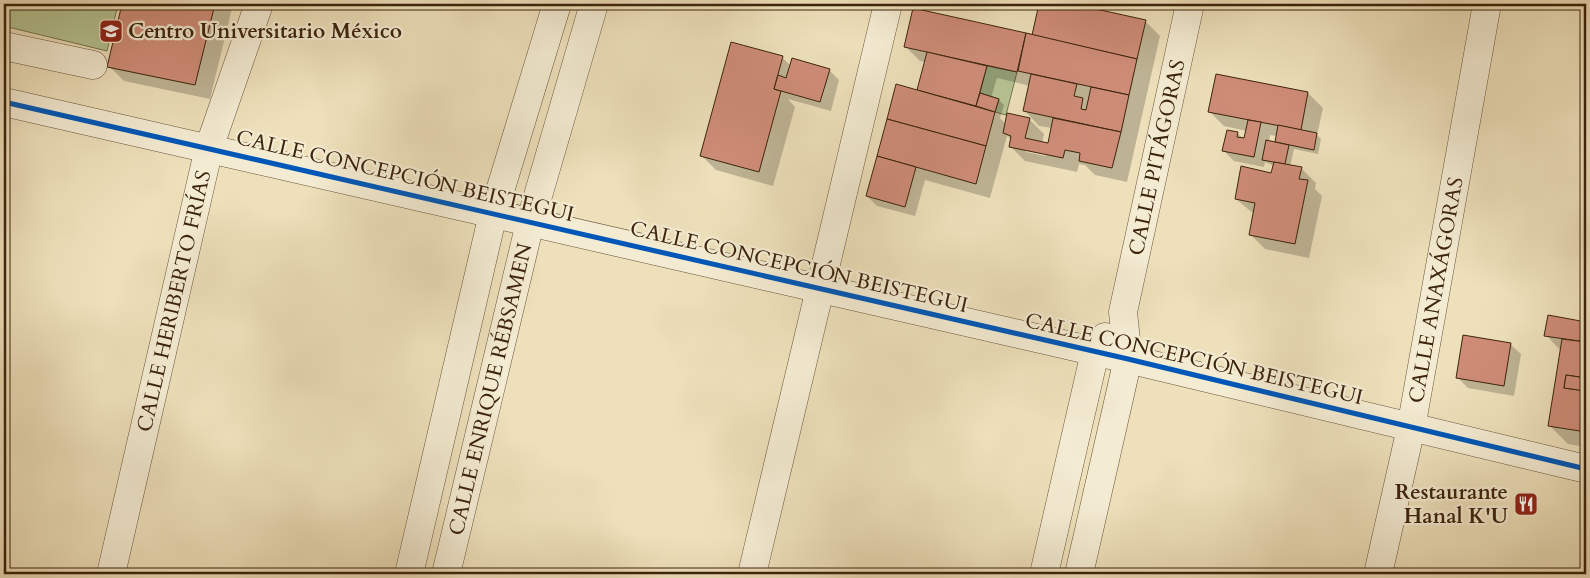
<svg xmlns="http://www.w3.org/2000/svg" width="1590" height="578" font-family="Cardo,serif">
<rect width="100%" height="100%" fill="#ede0ba"/>
<filter id="stains"><feTurbulence type="fractalNoise" baseFrequency=".004" numOctaves="4"/><feColorMatrix values="0 0 0 0 .2 0 0 0 0 .09 0 0 0 0 .02 0 0 0 .5 -.17"/></filter>
<radialGradient id="worn" r=".72"><stop offset=".6" stop-color="#630" stop-opacity="0"/><stop offset="1" stop-color="#630" stop-opacity=".3"/></radialGradient>
<!-- green -->
<g fill="#b5c392" stroke="#78734f">
<path d="M4 4H118L107 51 4 26Z"/>
<path d="M987 66 1017 72 1006 115 995 112 999 99 980 93Z"/>
</g>
<!-- shadow -->
<g fill="#0003" fill-rule="evenodd">
<path d="M124 4H233L210 99 124 81 109 66Z"/>
<path d="M1041 4H1068L1145 21 1160 36 1127 182 1095 175 1085 165 1079 164 1077 172 1025 161 1010 146 1012 140 1007 136 990 198 925 180 915 216 877 206 867 196 921 92 926 62 920 61 905 46 914 9 1033 36ZM997 78 1030 86 1025 111 1039 126 1052 128 1049 145 1042 143 1044 134 1029 119 1006 124 1000 118 1004 105 999 100 991 98ZM1022 148 1047 154 1046 156 1026 152Z"/>
<path d="M782 57 791 66 829 70 839 80 831 111 788 99 795 107 773 186 716 170 701 155Z"/>
<path d="M1216 75 1308 93 1323 108 1317 135 1321 139 1318 154 1294 149 1290 166 1301 168 1316 183 1315 189 1322 196 1309 258 1265 249 1250 234 1254 214 1236 199 1272 174 1274 166 1265 162 1264 167 1234 161 1224 151 1237 133 1245 140 1247 131 1224 126 1209 111ZM1270 135 1277 136 1276 144 1269 142Z"/>
<path d="M1549 317 1586 323V447L1568 444 1549 425 1560 350 1546 335Z"/>
<path d="M1510 344 1521 354 1514 396 1468 388 1458 378Z"/>
</g>
<!-- building -->
<g fill="#ce8c77" stroke="#3c230c">
<path d="M122 4H215L195 85 107 67Z"/>
<path d="M1039 4H1073L1146 20 1137 59 1032 35Z"/>
<path d="M913 8 1026 33 1017 72 904 47Z"/>
<path d="M1026 33 1137 59 1129 95 1018 71Z"/>
<path d="M731 42 783 56 774 89 781 91 759 172 700 156Z"/>
<path d="M927 52 987 66 976 106 917 90Z"/>
<path d="M792 58 830 69 820 102 774 89 778 75 786 78Z"/>
<path d="M1031 74 1077 84 1074 96 1083 98 1081 109 1086 110 1091 87 1129 95 1121 132 1023 111Z"/>
<path d="M1216 74 1308 92 1301 130 1208 112Z"/>
<path d="M896 84 995 112 986 146 887 119Z"/>
<path d="M980 93 999 99 995 112 976 106Z"/>
<path d="M1007 113 1030 118 1025 138 1048 143 1053 118 1121 132 1112 168 1079 161 1080 153 1065 150 1063 158 1009 147 1011 136 1003 133Z"/>
<path d="M887 119 986 146 976 184 877 156Z"/>
<path d="M1248 120 1261 122 1254 157 1222 151 1227 130 1238 132 1237 137 1244 138Z"/>
<path d="M1278 125 1317 133 1314 150 1275 142Z"/>
<path d="M1266 140 1289 145 1285 164 1262 160Z"/>
<path d="M877 156 916 167 905 207 866 196Z"/>
<path d="M1274 162 1302 167 1299 179 1308 180 1295 244 1249 235 1255 203 1235 199 1241 166 1271 173Z"/>
<path d="M1548 315 1586 322V342L1544 336Z"/>
<path d="M1463 335 1511 343 1504 386 1456 378Z"/>
<path d="M1562 339 1586 342V378L1566 375 1564 388 1586 391V432L1548 426Z"/>
<path d="M1566 375 1586 378V391L1564 388Z"/>
</g>
<g fill="none" stroke-linecap="round" stroke-linejoin="round">
<!-- minor casing -->
<g stroke="#685238" stroke-width="29">
<g id="minor">
<path d="M4 46 93 65"/>
<path d="M4 102 1128 359 1586 469"/>
<path id="s1" d="M111 574 209 148 259 4"/>
<path d="M409 574 493 214 557 4"/>
<path id="s2" d="M446 574 530 223 594 4"/>
<path d="M752 574 888 4"/>
<path d="M1044 574 1095 352 1105 337"/>
<path id="s3" d="M1079 574 1128 359 1123 312 1190 4"/>
<path id="s4" d="M1378 574 1411 428 1487 4"/>
</g>
</g>
<!-- minor -->
<use href="#minor" stroke="#f3ebd2" stroke-width="28"/>
<!-- cycleway casing -->
<g stroke="#f3ebd2" stroke-width="8">
<path id="cycleway" d="M4 102 1128 359 1586 469"/>
</g>
<!-- cycleway -->
<use href="#cycleway" stroke="#0057b8" stroke-width="5"/>
</g>
<!-- icons -->
<defs>
<g id="school-square" transform="scale(1.25)"><rect x="-9" y="-9" width="18" height="18" rx="4" fill="#8f2418" stroke="#f3ebd2"/><path d="M0-5L7-2L0 1L-7-2ZM-4 1L0 2.5L4 1V4Q0 6-4 4Z" fill="#fff"/></g>
<g id="restaurant-square" transform="scale(1.25)"><rect x="-9" y="-9" width="18" height="18" rx="4" fill="#8f2418" stroke="#f3ebd2"/><path d="M-5-6h1v4h1v-4h1v4h1v-4h1v5L-1.5 .5V6h-2V.5L-5-1ZM5-6V6H3V1.5H1.5Q1.5-4 5-6Z" fill="#fff"/></g>
</defs>
<g fill-rule="evenodd">
<use href="#school-square" x="111" y="31"/>
<use href="#restaurant-square" x="1526" y="504"/>
</g>
<g text-anchor="middle" dominant-baseline="central" stroke-width="4.5" stroke-linejoin="round" paint-order="stroke">
<!-- poi labels -->
<g font-size="21" font-weight="bold" fill="#3c230c" stroke="#f3ebd2" text-anchor="start">
<text x="128" y="31">Centro Universitario México</text>
<text x="1508" y="492" text-anchor="end">Restaurante<tspan x="1508" dy="24">Hanal K'U</tspan></text>
</g>
<!-- street labels -->
<g font-size="21" fill="#3c230c" stroke="#f3ebd2">
<text stroke="none"><textPath href="#s3" startOffset="426">CALLE PITÁGORAS</textPath></text>
<text transform="translate(405 176) rotate(13)">CALLE CONCEPCIÓN BEISTEGUI</text>
<text transform="translate(799 267) rotate(13)">CALLE CONCEPCIÓN BEISTEGUI</text>
<text stroke="none"><textPath href="#s4" startOffset="290">CALLE ANAXÁGORAS</textPath></text>
<text stroke="none"><textPath href="#s1" startOffset="280">CALLE HERIBERTO FRÍAS</textPath></text>
<text transform="translate(1194 359) rotate(13)">CALLE CONCEPCIÓN BEISTEGUI</text>
<text stroke="none"><textPath href="#s2" startOffset="190">CALLE ENRIQUE RÉBSAMEN</textPath></text>
</g>
</g>
<!-- margin -->
<rect width="1590" height="578" fill="none" stroke="#ede0ba" stroke-width="20"/>
<rect x="5" y="5" width="1580" height="568" fill="none" stroke="#3c230c" stroke-width="2.5"/>
<rect x="10" y="10" width="1570" height="558" fill="none" stroke="#3c230c"/>
<rect width="100%" height="100%" filter="url(#stains)"/>
<rect width="100%" height="100%" fill="url(#worn)"/>
</svg>
